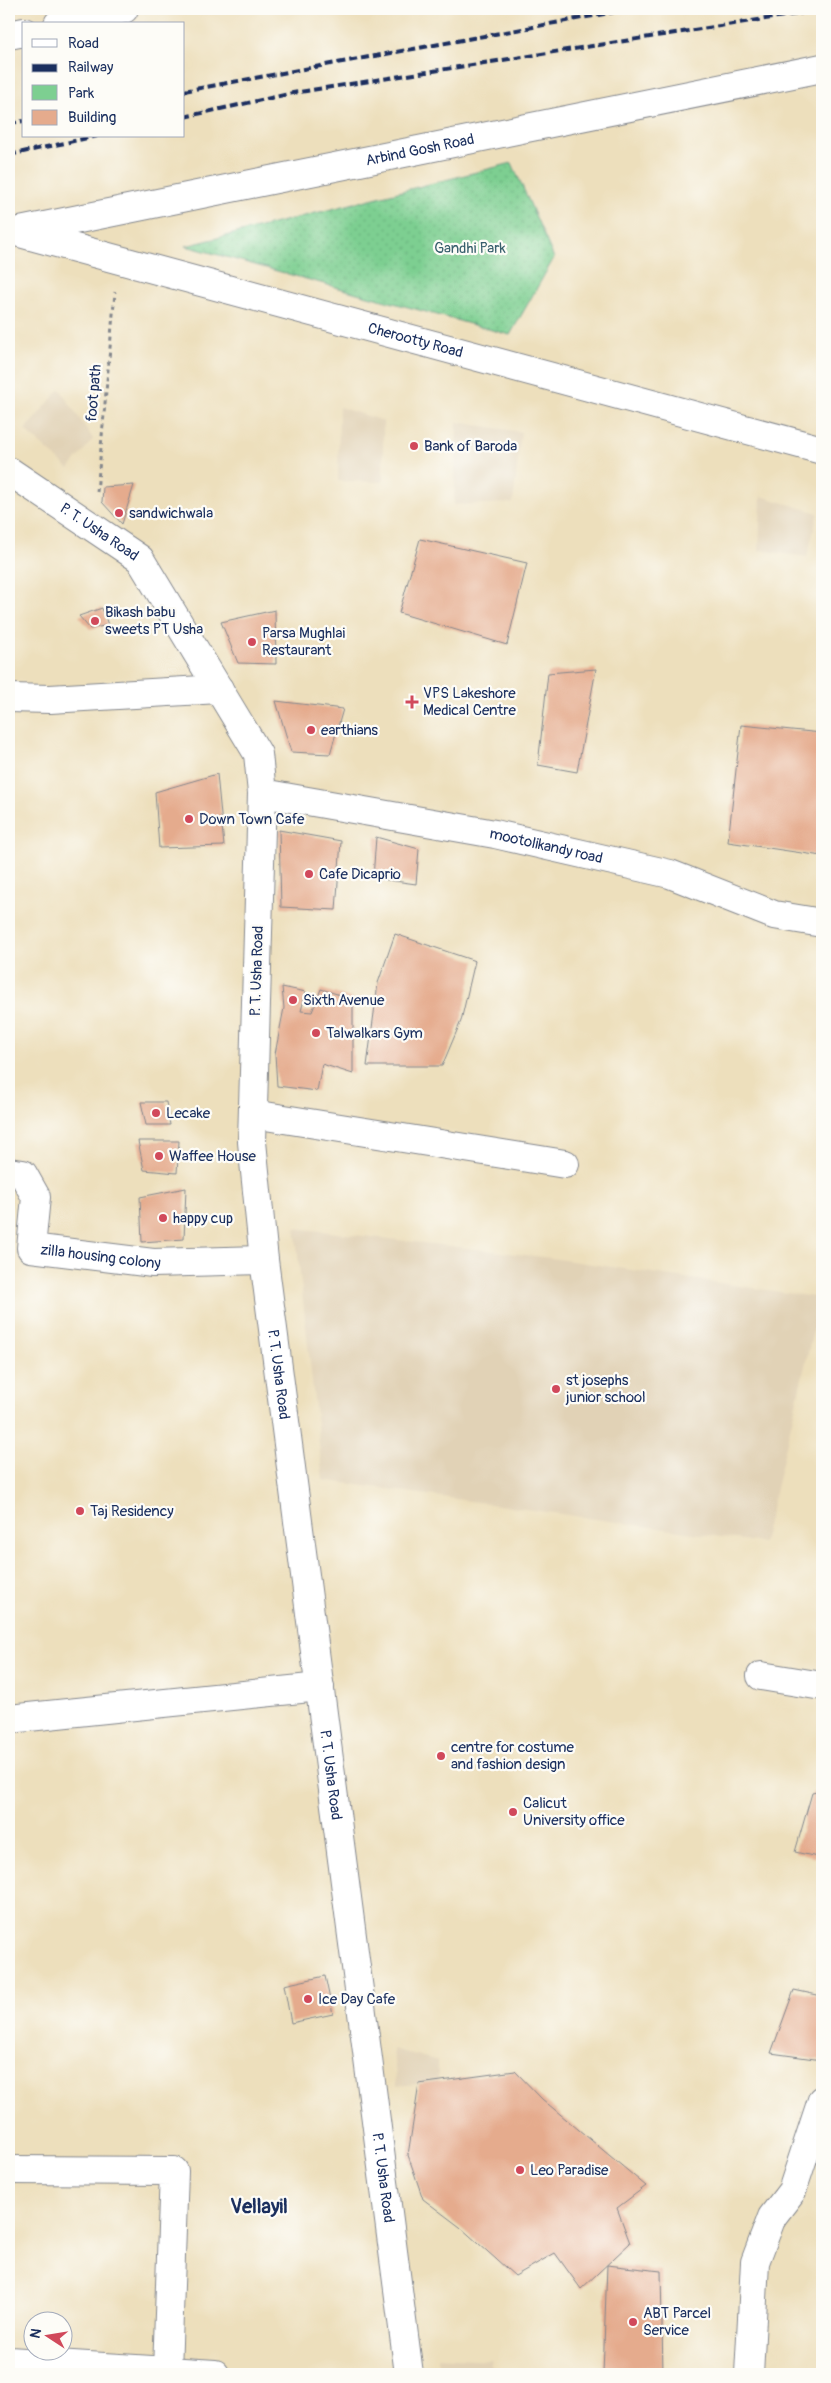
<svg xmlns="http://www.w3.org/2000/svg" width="831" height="2383" font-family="Pangolin,sans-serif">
<defs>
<pattern id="green-dots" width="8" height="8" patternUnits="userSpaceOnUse" patternTransform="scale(1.25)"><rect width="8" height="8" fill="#7dcf91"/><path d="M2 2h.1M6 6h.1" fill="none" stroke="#6bb27f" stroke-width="1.8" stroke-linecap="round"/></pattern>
</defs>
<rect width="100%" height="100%" fill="#fdfcf7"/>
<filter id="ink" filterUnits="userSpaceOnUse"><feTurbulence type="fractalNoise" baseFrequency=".02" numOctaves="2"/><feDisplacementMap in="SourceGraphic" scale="10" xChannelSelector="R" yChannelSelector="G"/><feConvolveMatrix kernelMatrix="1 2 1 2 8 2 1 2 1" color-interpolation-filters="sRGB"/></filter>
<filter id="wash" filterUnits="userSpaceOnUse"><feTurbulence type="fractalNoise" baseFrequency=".0096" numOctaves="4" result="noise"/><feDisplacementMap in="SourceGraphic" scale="20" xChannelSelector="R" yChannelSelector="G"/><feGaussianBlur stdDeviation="1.12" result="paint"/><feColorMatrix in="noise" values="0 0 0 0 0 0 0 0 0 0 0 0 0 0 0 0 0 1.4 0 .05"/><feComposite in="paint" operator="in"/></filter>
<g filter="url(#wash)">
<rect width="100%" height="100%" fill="#eddfbc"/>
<!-- built -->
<g fill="#e1d2b6">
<path d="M60 389 93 439 69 469 25 430Z"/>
<path d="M339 407 383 421V482L338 481Z"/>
<path d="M457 422 521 432 513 503 454 505Z"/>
<path d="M761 496 818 513 807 557 759 550Z"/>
<path d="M295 1228 551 1258 821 1298 763 1543 323 1480Z"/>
<path d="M393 2049 438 2061V2082L397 2086Z"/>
<path d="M438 2357 492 2360V2374H439Z"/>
</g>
<!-- green -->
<path fill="url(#green-dots)" stroke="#4c7f78" d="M512 163 554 258 510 335 186 246Z"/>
<g id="blocks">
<!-- building -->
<g fill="#e5ab8d">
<path d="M134 485 122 524 102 502 103 487Z"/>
<path d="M420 539 527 563 507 645 399 613Z"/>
<path d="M102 608 108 625 90 629 79 616Z"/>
<path d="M275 610 276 664 238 663 221 622Z"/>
<path d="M596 669 577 772 538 765 548 673Z"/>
<path d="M276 701 343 709 330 754 291 752Z"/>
<path d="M741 725 822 733V856L728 842Z"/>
<path d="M217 774 224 846 159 848 155 792Z"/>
<path d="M279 830 341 841 336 910 281 907Z"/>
<path d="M376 837 419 849 416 884 373 878Z"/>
<path d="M395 934 475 961 461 1021 442 1066H367L378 983Z"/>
<path d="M282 987 306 992 301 1011 312 1012 321 989 353 999V1074L322 1064 317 1091 277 1086 275 1054 284 1008Z"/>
<path d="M141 1102H166L170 1125H146Z"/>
<path d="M138 1141H179L177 1173 144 1170Z"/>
<path d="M186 1188 184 1239 142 1242 140 1197Z"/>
<path d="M822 1791V1858L795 1852 812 1793Z"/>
<path d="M325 1976 333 2014 291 2023 284 1985Z"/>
<path d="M794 1990 822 1996V2060L771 2053Z"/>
<path d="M515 2071 542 2099 646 2186 617 2208 630 2243 581 2289 555 2253 515 2276 460 2227 423 2199 408 2155 419 2084Z"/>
<path d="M607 2265 661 2271 663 2374H603Z"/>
</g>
</g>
</g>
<g filter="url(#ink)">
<use href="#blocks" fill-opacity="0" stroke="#84878d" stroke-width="1"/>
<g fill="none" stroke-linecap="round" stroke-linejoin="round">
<!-- minor casing -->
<g stroke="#84878d" stroke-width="30">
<g id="minor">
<path d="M58 24 124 9"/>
<path d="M9 35 24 32"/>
<path id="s1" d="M20 231 822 68"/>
<path id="s2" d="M9 233 16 232 822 450"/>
<path id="s3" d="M9 471 140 559 258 754 262 793 252 1142 264 1260 409 2374"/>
<path d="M9 698 50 699 219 689"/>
<path id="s4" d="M262 793 495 834 670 874 774 915 822 923"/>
<path d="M253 1114 565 1164"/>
<path id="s5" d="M9 1172 23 1174 36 1197 31 1248 153 1263 264 1260"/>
<path d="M761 1676 822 1686"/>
<path d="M9 1719 320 1687"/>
<path d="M9 2170 174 2171 167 2371"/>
<path d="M9 2361 215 2374"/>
<path d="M749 2374 755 2262 772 2217 792 2191 822 2100"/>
</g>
</g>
<!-- path -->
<path stroke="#84878d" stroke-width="3" stroke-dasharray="4 4" stroke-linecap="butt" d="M97 492 115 292"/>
<!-- minor -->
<use href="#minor" stroke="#fff" stroke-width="28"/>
<!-- rail -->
<g stroke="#1b2f5e" stroke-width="4" stroke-dasharray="8 4" stroke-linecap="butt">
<path d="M184 91 631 9"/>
<path d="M184 117 293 93 822 10"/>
<path d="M9 123 24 121"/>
<path d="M9 155 97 136"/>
</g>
</g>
</g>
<!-- markers -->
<g fill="#d1495b" stroke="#fdfcf7" stroke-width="2">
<circle cx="414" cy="446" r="5"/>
<circle cx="119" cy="513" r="5"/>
<circle cx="95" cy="621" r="5"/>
<circle cx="252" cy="642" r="5"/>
<path d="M409.5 694.5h5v5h5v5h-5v5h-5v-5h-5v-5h5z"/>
<circle cx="311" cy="730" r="5"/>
<circle cx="189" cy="819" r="5"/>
<circle cx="309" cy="874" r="5"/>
<circle cx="293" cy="1000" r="5"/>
<circle cx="316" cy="1033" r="5"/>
<circle cx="156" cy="1113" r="5"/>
<circle cx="159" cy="1156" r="5"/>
<circle cx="163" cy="1218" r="5"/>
<circle cx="556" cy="1389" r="5"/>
<circle cx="80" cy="1511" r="5"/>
<circle cx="441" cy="1756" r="5"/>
<circle cx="513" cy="1812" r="5"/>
<circle cx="308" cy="1999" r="5"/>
<circle cx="520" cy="2170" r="5"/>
<circle cx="633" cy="2322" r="5"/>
</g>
<g text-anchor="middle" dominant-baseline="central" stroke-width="4.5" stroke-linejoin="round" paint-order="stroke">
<!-- street labels -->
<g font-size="15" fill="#1b2f5e" stroke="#fdfcf7">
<text stroke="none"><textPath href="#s1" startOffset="408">Arbind Gosh Road</textPath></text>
<text stroke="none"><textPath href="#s2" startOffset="421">Cherootty Road</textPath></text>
<text transform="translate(94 393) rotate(-85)">foot path</text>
<text stroke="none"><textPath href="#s3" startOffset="109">P. T. Usha Road</textPath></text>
<text stroke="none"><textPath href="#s4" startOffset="289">mootolikandy road</textPath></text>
<text transform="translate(257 971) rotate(-88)">P. T. Usha Road</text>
<text stroke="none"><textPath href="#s5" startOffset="162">zilla housing colony</textPath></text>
<text stroke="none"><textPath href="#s3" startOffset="1008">P. T. Usha Road</textPath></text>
<text stroke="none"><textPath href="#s3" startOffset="1412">P. T. Usha Road</textPath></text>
<text stroke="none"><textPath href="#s3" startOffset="1818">P. T. Usha Road</textPath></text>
</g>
<!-- park labels -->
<g font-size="15" fill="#385f6d" stroke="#fdfcf7">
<text x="470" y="248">Gandhi Park</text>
</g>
<!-- poi labels -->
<g font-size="15" fill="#1b2f5e" stroke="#fdfcf7" text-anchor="start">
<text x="424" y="446">Bank of Baroda</text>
<text x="129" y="513">sandwichwala</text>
<text x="105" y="612">Bikash babu<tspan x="105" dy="17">sweets PT Usha</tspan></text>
<text x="262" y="633">Parsa Mughlai<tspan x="262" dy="17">Restaurant</tspan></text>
<text x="423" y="693">VPS Lakeshore<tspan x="423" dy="17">Medical Centre</tspan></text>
<text x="321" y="730">earthians</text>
<text x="199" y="819">Down Town Cafe</text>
<text x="319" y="874">Cafe Dicaprio</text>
<text x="303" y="1000">Sixth Avenue</text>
<text x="326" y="1033">Talwalkars Gym</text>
<text x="166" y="1113">Lecake</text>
<text x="169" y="1156">Waffee House</text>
<text x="173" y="1218">happy cup</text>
<text x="566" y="1380">st josephs<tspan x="566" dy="17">junior school</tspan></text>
<text x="90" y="1511">Taj Residency</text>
<text x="451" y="1747">centre for costume<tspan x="451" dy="17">and fashion design</tspan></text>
<text x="523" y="1803">Calicut<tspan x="523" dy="17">University office</tspan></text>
<text x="318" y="1999">Ice Day Cafe</text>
<text x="530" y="2170">Leo Paradise</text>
<text x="643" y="2313">ABT Parcel<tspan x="643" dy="17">Service</tspan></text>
</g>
<!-- district labels -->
<g font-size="20" font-weight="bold" fill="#1b2f5e" stroke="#fdfcf7">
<text x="259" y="2206">Vellayil</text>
</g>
</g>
<!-- margin -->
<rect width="831" height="2383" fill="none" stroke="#fdfcf7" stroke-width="30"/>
<!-- legend -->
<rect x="22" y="22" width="162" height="115" fill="#fdfcf7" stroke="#a3aaba"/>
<rect x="32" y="39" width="25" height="8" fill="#ffffff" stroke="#a3aaba"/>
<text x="68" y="48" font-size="15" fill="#1b2f5e">Road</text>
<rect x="32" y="64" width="25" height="8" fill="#1b2f5e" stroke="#a3aaba"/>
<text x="68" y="72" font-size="15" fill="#1b2f5e">Railway</text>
<rect x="32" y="85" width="25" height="15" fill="#7dcf91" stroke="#a3aaba"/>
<text x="68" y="98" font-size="15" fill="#1b2f5e">Park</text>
<rect x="32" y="110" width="25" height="15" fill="#e5ab8d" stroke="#a3aaba"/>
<text x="68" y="122" font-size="15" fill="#1b2f5e">Building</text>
<!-- north arrow -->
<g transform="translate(48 2336) rotate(282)"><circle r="24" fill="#fdfcf7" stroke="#a3aaba"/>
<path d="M0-4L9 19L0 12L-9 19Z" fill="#d1495b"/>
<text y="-8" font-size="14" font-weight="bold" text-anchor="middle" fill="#1b2f5e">N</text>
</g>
</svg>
